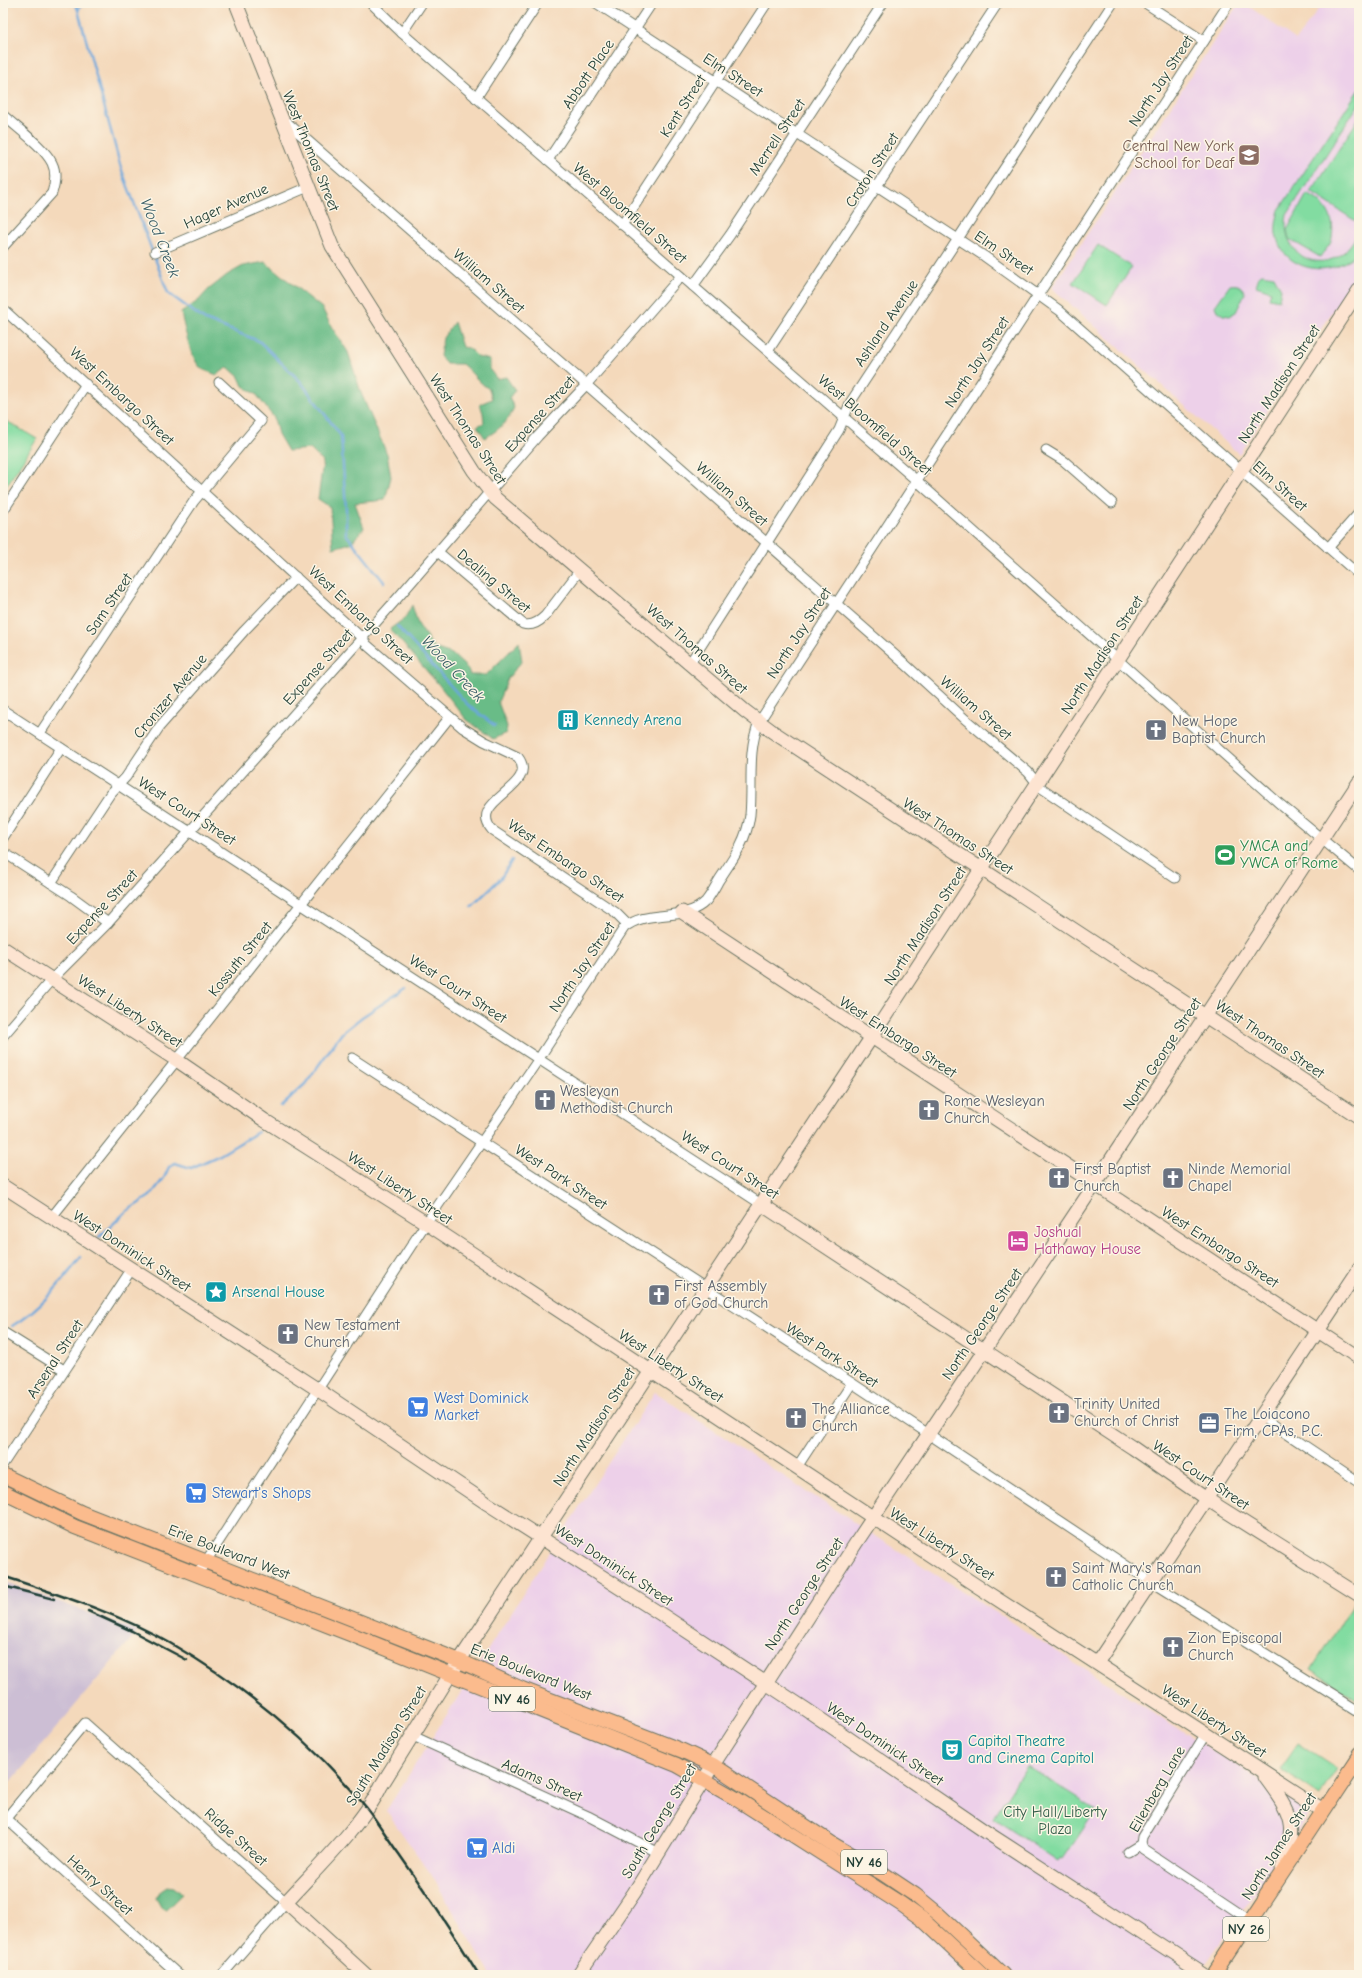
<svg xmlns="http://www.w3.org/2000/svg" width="1362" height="1978" font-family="'Comic Neue',sans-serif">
<rect width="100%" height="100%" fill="#fcf5e5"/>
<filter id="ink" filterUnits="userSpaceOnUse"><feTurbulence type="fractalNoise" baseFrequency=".025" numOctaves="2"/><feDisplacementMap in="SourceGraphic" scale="8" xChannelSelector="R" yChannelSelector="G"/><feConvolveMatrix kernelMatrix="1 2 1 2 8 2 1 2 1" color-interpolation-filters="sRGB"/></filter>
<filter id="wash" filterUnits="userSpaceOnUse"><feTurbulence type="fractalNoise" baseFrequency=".012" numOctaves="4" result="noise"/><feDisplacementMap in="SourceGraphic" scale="16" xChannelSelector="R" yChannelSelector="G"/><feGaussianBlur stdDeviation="0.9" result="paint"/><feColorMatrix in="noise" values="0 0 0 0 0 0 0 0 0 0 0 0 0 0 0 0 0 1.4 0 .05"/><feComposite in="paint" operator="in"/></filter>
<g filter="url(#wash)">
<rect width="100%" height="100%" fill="#f4d9bb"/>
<!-- built -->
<g fill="#edd0e9">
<path d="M1239 3H1244L1296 40 1323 3H1359V271L1239 454 1052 288Z"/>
<path d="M655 1392 852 1521 1310 1812 1198 1975H491L431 1874 386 1811 542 1564Z"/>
</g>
<!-- industrial -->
<path fill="#ccbed4" d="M3 1581 138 1631 3 1791Z"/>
<!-- green -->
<g fill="#82dca1" stroke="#508c6a">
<path d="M1359 89V104L1287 215C1280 247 1309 273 1339 256 1348 250 1353 241 1359 232 1359 236 1360 243 1359 247 1356 255 1348 261 1341 264 1316 276 1281 265 1276 234 1275 226 1277 218 1279 210Z"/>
<path d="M1359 118V219L1357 222 1311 192Z"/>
<path d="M1307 194C1327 203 1337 220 1331 242 1329 247 1323 252 1320 257L1289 239 1287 230Z"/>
<path d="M1098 245 1132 267 1107 305 1073 283Z"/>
<path d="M1262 274 1274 276 1281 289 1279 300 1269 298 1271 291 1256 286 1259 276Z"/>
<path d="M1230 285C1238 284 1241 285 1245 293L1236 312 1229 316 1223 315 1216 309 1215 306Z"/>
<path d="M3 419 37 439 3 491Z"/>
<path d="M1354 1602 1359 1606V1701L1311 1670Z"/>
<path d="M1298 1743 1338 1769 1320 1796 1280 1769Z"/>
<path d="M1027 1766 1096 1810 1063 1859 1060 1858 1058 1861 993 1818Z"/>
</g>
<!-- forest -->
<g fill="#69bc87" stroke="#447c5e">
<path d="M265 262 322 308 331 326 348 352 361 393 387 454 391 477 385 500 355 503 364 528 351 543 333 548 330 507 318 499 323 462 310 449 288 451 278 434 274 418 256 394 243 386 239 377 228 367 217 375C212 373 206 371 202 369 191 361 184 326 181 313L199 300 208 290 227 275 243 266Z"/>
<path d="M454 322 462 347 469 348 478 357 490 360V370L497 379 506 377 515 390 509 398 514 407C510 421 497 431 485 438L477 426 484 423 483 413 480 404 492 399 489 389C478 382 472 372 462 364H446L440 356 443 338Z"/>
<path d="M412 605 418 624 434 648 452 654 468 669 470 675H486L519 642 522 661 508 678 498 702 507 726 506 733 493 739 466 719 439 685 390 629 405 618Z"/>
<path d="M167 1886 174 1887 182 1894 166 1910 162 1909 156 1898 161 1890Z"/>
</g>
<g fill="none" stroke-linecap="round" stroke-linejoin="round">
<!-- stream -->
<g stroke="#6aa6db" stroke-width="2.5">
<path d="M75 3 78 10 121 168 168 293 205 320 259 341 301 382 341 436 346 509V534L384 582"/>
<path d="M78 10 83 3"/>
<path d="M397 626 467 704 495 726"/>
<path d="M471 907 501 878 512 860"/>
<path d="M422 969 425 964"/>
<path d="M281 1106 305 1084 342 1033 362 1017 406 988"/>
<path d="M99 1237 127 1211 150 1196 164 1178 169 1167 175 1163 191 1168 220 1155 258 1132"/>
<path d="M12 1326C40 1309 61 1283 81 1257"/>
</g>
</g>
</g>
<g filter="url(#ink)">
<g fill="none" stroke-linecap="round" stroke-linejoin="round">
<!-- street casing -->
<g stroke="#6a7463" stroke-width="11">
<g id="street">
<path d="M371 3 402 33 916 480 1281 805 1359 870"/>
<path d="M596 3 984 256 1059 310 1359 575"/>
<path d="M1145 3 1204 41"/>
<path d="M402 33 422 3"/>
<path d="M476 98 538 3"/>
<path d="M3 115C17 128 44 147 52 163 57 173 55 183 52 193L3 247"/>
<path d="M283 119 905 664 965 719 1028 772 1040 787 1175 878"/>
<path d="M548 160 652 3"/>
<path d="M622 225 767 3"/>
<path d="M155 252 308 187"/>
<path d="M693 286 730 235 883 3"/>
<path d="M3 309 362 638 367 645 463 728 484 741 518 757C541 787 466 800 492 830L615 912 627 924"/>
<path d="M768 351 998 3"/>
<path d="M1046 450 1064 461 1112 503"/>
<path d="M3 511 86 384"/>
<path d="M1328 548 1359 513"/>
<path d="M438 552 523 624C532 627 539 622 545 616L580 570"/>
<path d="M690 663 839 430 850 403 1113 3"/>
<path d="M3 710 761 1204"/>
<path d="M40 733 194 501 261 421 219 382"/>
<path d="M3 838 61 748"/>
<path d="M3 852 71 896 108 923"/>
<path d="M51 883 110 794 126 777 160 726 244 631 296 577"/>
<path d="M3 1036 52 979 108 923 395 601 538 436 586 385 681 276"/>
<path d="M352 1058 852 1383 1151 1582 1359 1712"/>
<path d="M51 1218C183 1050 317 885 449 718"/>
<path d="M3 1332 64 1370"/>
<path d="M1262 1417 1359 1482"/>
<path d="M3 1464 131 1270"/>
<path d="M797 1467 852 1383"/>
<path d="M197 1575 426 1223 538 1060 624 928C646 908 685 923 706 901 711 895 715 887 719 880 733 859 747 840 750 815 753 783 747 752 759 722L1229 3"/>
<path d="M1205 1735 1142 1837 1141 1844 1143 1849 1251 1921"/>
<path d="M413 1736 588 1816 659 1853"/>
<path d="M3 1816 179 1975"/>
<path d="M3 1822 85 1723 286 1902 222 1975"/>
<path d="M1128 1852 1141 1844"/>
</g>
</g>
<!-- secondary casing -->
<g stroke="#6a7463" stroke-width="15">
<g id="secondary">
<path d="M236 3 332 246 474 471 495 498 745 711 773 732 1359 1117"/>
<path d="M682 912 1359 1358"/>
<path d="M3 948 175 1059 264 1120 426 1223 977 1586 1323 1810"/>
<path d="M3 1186 317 1389 488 1504 667 1618 807 1710 986 1832 1206 1975"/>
<path d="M761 1204 1133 1448 1205 1498 1359 1595"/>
<path d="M1097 1663 1359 1269"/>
<path d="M1265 1777C1291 1812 1299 1825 1281 1868"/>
<path d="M366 1975 286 1902C315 1870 363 1824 381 1786L450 1675 871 1038 1359 290"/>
<path d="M578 1975 634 1893 713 1765 856 1543 1095 1184 1359 782"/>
</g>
</g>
<!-- primary casing -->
<g stroke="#6a7463" stroke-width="16">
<g id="primary">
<path d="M3 1475 82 1513 460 1661 522 1689 683 1751 713 1765 834 1845 882 1873 915 1895 937 1913 1003 1975"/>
<path d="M3 1492 75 1527 350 1634 677 1765 735 1798 901 1904 922 1919 982 1975"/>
<path d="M1214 1975 1359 1756"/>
</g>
</g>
<!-- street -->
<use href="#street" stroke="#fff" stroke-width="9"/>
<!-- secondary -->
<use href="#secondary" stroke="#fde4d1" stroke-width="13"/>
<!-- primary -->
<use href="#primary" stroke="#fbbb8d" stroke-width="14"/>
<!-- rail -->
<g stroke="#1f3d34" stroke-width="2.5">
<path d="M3 1576C59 1595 118 1613 170 1643 244 1686 311 1741 366 1807 378 1822 388 1839 399 1854 427 1894 454 1934 479 1975"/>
<path d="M3 1586 54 1599"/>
<path d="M88 1611 132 1631 187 1660"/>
</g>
</g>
</g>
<!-- icons -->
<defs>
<g id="school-square" transform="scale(1.15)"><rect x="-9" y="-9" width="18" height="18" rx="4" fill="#8d6e63" stroke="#fcf5e5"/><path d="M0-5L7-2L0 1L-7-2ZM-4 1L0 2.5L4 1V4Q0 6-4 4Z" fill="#fff"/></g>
<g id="building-square" transform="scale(1.15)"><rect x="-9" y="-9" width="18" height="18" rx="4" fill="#0f9aa8" stroke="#fcf5e5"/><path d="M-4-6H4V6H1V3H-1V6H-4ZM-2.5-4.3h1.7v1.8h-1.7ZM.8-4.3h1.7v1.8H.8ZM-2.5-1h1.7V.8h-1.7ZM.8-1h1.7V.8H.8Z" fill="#fff"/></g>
<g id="church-square" transform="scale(1.15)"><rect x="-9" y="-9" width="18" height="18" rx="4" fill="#6b7280" stroke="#fcf5e5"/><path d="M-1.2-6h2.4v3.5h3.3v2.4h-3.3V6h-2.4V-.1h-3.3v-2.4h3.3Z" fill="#fff"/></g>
<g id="stadium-square" transform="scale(1.15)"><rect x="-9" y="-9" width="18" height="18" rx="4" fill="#2e9e5b" stroke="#fcf5e5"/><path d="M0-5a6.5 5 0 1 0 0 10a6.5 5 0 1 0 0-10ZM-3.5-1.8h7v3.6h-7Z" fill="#fff"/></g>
<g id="hotel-square" transform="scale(1.15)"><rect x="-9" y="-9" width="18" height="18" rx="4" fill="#d1479c" stroke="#fcf5e5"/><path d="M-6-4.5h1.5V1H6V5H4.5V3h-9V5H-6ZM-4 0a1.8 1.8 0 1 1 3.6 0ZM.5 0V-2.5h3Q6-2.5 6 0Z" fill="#fff"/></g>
<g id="sight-square" transform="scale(1.15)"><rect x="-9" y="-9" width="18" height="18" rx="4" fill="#0f9aa8" stroke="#fcf5e5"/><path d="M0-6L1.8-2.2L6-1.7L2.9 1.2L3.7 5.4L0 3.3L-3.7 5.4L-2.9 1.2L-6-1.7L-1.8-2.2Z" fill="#fff"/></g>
<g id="supermarket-square" transform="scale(1.15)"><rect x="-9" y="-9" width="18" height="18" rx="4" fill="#3f7fe0" stroke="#fcf5e5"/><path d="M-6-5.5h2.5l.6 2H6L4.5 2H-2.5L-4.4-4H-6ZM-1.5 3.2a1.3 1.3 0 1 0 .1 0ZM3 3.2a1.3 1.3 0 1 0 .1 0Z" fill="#fff"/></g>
<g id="office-square" transform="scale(1.15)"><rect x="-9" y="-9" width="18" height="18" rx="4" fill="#5c6f8a" stroke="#fcf5e5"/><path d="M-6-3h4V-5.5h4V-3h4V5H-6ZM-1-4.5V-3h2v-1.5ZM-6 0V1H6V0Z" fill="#fff"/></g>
<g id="theatre-square" transform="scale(1.15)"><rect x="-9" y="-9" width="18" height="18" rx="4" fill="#0f9aa8" stroke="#fcf5e5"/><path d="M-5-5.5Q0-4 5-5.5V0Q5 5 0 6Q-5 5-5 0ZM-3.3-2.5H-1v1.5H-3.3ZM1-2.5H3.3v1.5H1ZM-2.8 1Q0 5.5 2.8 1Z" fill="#fff"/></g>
</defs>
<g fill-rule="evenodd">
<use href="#school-square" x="1249" y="155"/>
<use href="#building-square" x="568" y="720"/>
<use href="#church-square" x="1156" y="730"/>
<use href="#stadium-square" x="1225" y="855"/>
<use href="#church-square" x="545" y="1100"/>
<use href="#church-square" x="929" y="1110"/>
<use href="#church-square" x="1059" y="1178"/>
<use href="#church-square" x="1173" y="1178"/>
<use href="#hotel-square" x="1018" y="1241"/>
<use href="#sight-square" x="216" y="1292"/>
<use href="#church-square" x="659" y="1295"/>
<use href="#church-square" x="288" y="1334"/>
<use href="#supermarket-square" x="418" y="1407"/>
<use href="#church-square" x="1059" y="1413"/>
<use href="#church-square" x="796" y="1418"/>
<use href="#office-square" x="1209" y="1423"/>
<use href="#supermarket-square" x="196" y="1493"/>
<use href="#church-square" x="1056" y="1577"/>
<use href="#church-square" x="1173" y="1647"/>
<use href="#theatre-square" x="952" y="1750"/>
<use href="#supermarket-square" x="477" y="1848"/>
</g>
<g text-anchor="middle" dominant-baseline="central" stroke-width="3" stroke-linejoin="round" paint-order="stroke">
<!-- shield labels -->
<g fill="#fcf5e5" stroke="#617469" stroke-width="1">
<rect x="489" y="1687" width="46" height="24" rx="3"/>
<rect x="841" y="1850" width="46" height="24" rx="3"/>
<rect x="1223" y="1917" width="46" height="24" rx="3"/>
</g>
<g font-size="14" font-weight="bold" fill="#1f3d34">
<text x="512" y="1699">NY 46</text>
<text x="864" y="1862">NY 46</text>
<text x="1246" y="1929">NY 26</text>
</g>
<!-- street labels -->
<g font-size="15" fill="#1f3d34" stroke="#fcf5e5">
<text transform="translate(588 74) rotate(-56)">Abbott Place</text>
<text transform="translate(733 75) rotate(33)">Elm Street</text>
<text transform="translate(1161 81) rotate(-57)">North Jay Street</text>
<text transform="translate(683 106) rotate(-57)">Kent Street</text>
<text transform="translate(777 137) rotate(-56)">Merrell Street</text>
<text transform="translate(311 151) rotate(68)">West Thomas Street</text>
<text transform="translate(872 170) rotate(-57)">Croton Street</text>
<text transform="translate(226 206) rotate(-24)">Hager Avenue</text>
<text transform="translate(630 213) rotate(41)">West Bloomfield Street</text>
<text transform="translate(1004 253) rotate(34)">Elm Street</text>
<text transform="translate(489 281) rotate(41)">William Street</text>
<text transform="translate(886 323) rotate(-56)">Ashland Avenue</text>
<text transform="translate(977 362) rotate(-57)">North Jay Street</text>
<text transform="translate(1279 384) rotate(-57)">North Madison Street</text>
<text transform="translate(122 396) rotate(43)">West Embargo Street</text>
<text transform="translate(540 414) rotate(-48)">Expense Street</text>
<text transform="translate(875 425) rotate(41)">West Bloomfield Street</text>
<text transform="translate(468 429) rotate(57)">West Thomas Street</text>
<text transform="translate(1280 486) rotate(42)">Elm Street</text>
<text transform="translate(732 494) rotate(41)">William Street</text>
<text transform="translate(494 581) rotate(40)">Dealing Street</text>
<text transform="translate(109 604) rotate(-56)">Sam Street</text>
<text transform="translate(361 615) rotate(43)">West Embargo Street</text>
<text transform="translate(799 633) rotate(-57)">North Jay Street</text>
<text transform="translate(697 649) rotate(41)">West Thomas Street</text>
<text transform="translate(1102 655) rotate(-57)">North Madison Street</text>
<text transform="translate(318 667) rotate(-48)">Expense Street</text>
<text transform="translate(170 696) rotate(-50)">Cronizer Avenue</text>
<text transform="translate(976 708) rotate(41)">William Street</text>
<text transform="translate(187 811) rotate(33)">West Court Street</text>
<text transform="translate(958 836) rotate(33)">West Thomas Street</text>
<text transform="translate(566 861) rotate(34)">West Embargo Street</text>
<text transform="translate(102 907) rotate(-47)">Expense Street</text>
<text transform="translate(925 926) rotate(-57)">North Madison Street</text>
<text transform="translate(240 959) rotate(-51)">Kossuth Street</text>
<text transform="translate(582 967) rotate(-56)">North Jay Street</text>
<text transform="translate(458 989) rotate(33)">West Court Street</text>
<text transform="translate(130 1011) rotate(33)">West Liberty Street</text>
<text transform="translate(898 1037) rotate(33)">West Embargo Street</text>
<text transform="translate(1270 1039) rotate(34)">West Thomas Street</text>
<text transform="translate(1162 1054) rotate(-57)">North George Street</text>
<text transform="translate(730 1165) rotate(33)">West Court Street</text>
<text transform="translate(561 1177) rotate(33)">West Park Street</text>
<text transform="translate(400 1188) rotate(33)">West Liberty Street</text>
<text transform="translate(1220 1247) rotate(33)">West Embargo Street</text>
<text transform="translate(132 1251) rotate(33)">West Dominick Street</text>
<text transform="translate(982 1324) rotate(-56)">North George Street</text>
<text transform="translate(832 1355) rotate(33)">West Park Street</text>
<text transform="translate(55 1359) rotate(-57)">Arsenal Street</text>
<text transform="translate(671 1366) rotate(33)">West Liberty Street</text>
<text transform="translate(594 1427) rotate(-57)">North Madison Street</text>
<text transform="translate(1201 1475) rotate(34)">West Court Street</text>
<text transform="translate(942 1544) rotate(33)">West Liberty Street</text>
<text transform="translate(229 1552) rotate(21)">Erie Boulevard West</text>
<text transform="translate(614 1565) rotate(33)">West Dominick Street</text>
<text transform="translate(804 1594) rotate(-57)">North George Street</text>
<text transform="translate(531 1672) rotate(22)">Erie Boulevard West</text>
<text transform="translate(1214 1721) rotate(33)">West Liberty Street</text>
<text transform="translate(885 1744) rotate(34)">West Dominick Street</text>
<text transform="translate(386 1746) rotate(-58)">South Madison Street</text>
<text transform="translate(542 1780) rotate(24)">Adams Street</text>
<text transform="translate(1157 1789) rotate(-60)">Eilenberg Lane</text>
<text transform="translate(659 1821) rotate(-59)">South George Street</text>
<text transform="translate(236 1837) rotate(42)">Ridge Street</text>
<text transform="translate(1279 1846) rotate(-57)">North James Street</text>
<text transform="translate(100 1885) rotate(42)">Henry Street</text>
</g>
<!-- education labels -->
<g font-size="15" fill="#785e54" stroke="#fcf5e5" text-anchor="end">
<text x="1234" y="146">Central New York<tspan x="1234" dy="17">School for Deaf</tspan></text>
</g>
<!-- culture labels -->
<g font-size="15" fill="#0d838f" stroke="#fcf5e5" text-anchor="start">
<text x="584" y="720">Kennedy Arena</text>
<text x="232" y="1292">Arsenal House</text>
<text x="968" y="1741">Capitol Theatre<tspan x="968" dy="17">and Cinema Capitol</tspan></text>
</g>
<!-- worship labels -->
<g font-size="15" fill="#5b616d" stroke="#fcf5e5" text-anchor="start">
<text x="1172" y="721">New Hope<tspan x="1172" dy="17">Baptist Church</tspan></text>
<text x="560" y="1091">Wesleyan<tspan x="560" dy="17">Methodist Church</tspan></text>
<text x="944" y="1101">Rome Wesleyan<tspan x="944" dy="17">Church</tspan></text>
<text x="1074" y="1169">First Baptist<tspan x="1074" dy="17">Church</tspan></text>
<text x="1188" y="1169">Ninde Memorial<tspan x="1188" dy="17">Chapel</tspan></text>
<text x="674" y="1286">First Assembly<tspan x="674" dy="17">of God Church</tspan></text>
<text x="304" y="1325">New Testament<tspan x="304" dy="17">Church</tspan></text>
<text x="1074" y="1404">Trinity United<tspan x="1074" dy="17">Church of Christ</tspan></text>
<text x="812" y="1409">The Alliance<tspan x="812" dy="17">Church</tspan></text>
<text x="1072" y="1568">Saint Mary's Roman<tspan x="1072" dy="17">Catholic Church</tspan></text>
<text x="1188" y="1638">Zion Episcopal<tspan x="1188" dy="17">Church</tspan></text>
</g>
<!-- leisure labels -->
<g font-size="15" fill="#27864d" stroke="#fcf5e5" text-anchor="start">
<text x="1240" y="846">YMCA and<tspan x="1240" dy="17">YWCA of Rome</tspan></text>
</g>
<!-- hotel labels -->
<g font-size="15" fill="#b23c85" stroke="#fcf5e5" text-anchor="start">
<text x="1034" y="1232">Joshual<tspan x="1034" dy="17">Hathaway House</tspan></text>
</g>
<!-- shop labels -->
<g font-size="15" fill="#366cbe" stroke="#fcf5e5" text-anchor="start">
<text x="434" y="1398">West Dominick<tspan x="434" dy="17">Market</tspan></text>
<text x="212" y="1493">Stewart's Shops</text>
<text x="492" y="1848">Aldi</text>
</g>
<!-- service labels -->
<g font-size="15" fill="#4e5e75" stroke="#fcf5e5" text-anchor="start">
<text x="1224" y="1414">The Loiacono<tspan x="1224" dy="17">Firm, CPAs, P.C.</tspan></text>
</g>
<!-- park labels -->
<g font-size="15" fill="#335d4a" stroke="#fcf5e5">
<text x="1055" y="1812">City Hall/Liberty<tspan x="1055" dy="17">Plaza</tspan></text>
</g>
<!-- water labels -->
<g font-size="16" font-style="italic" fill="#365c66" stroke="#fcf5e5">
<text transform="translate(160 238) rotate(69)">Wood Creek</text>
<text transform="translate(453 669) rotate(47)">Wood Creek</text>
</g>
</g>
<!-- margin -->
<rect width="1362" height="1978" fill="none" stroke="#fcf5e5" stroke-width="16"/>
</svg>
